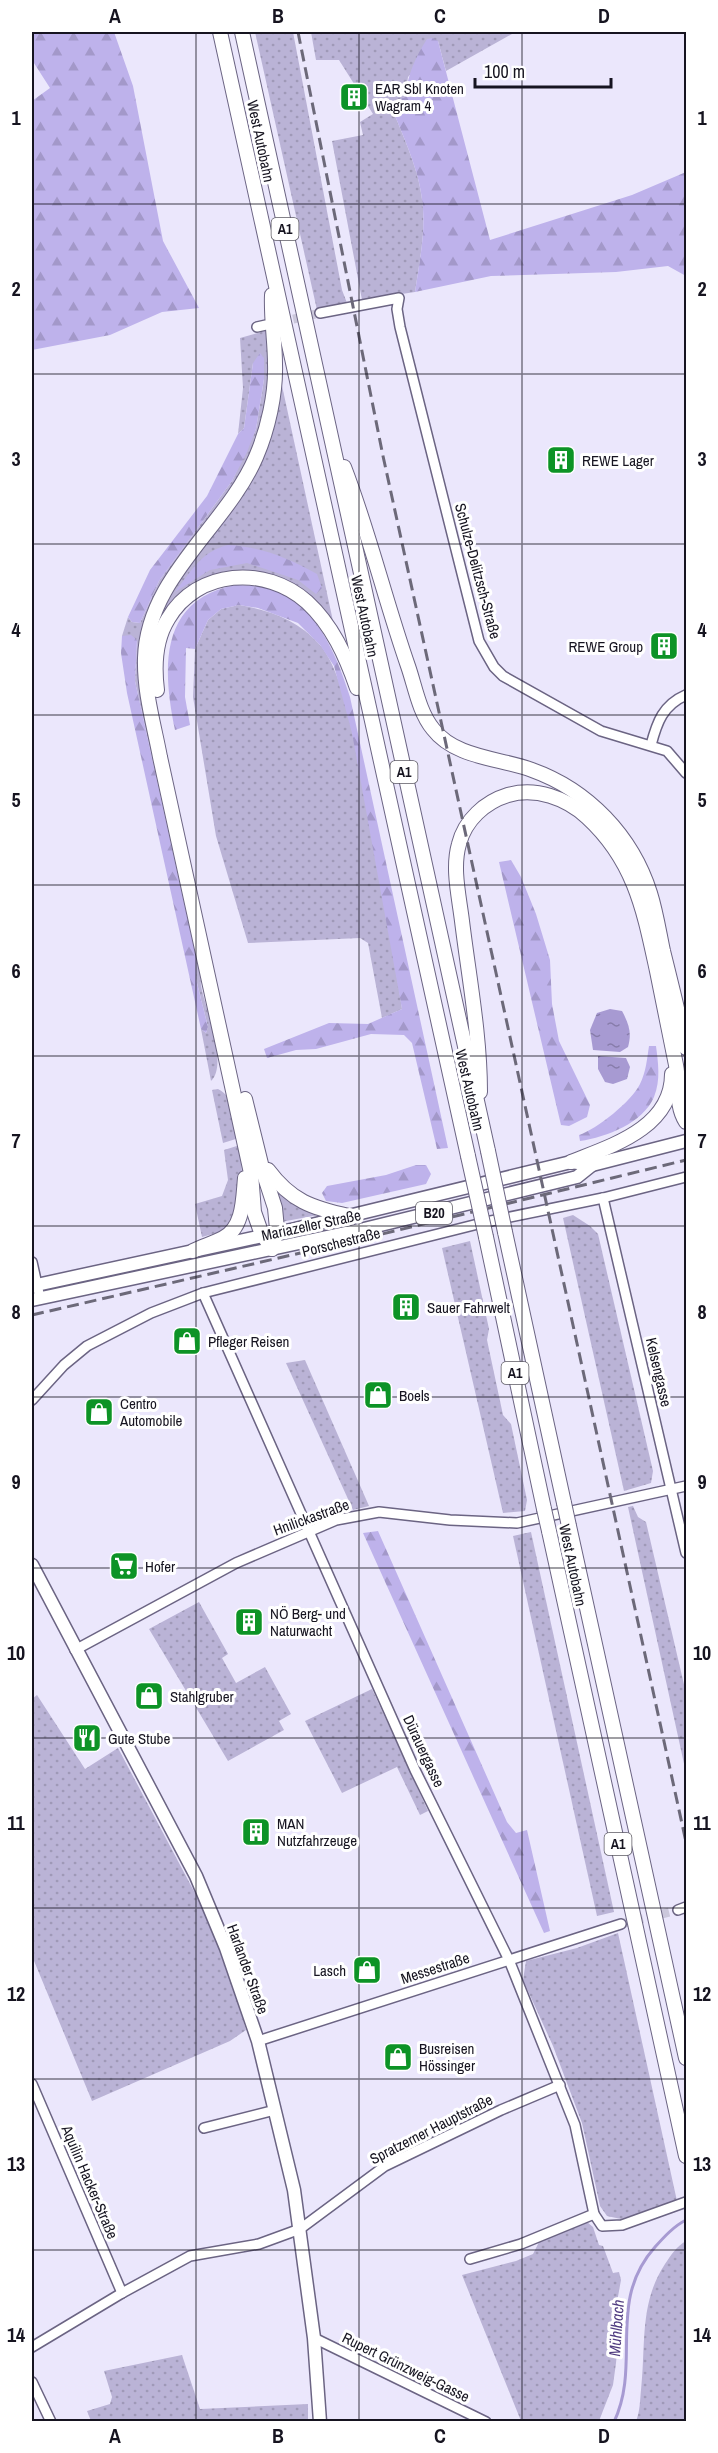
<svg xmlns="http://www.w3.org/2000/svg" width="718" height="2453" font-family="'Archivo Narrow',sans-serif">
<defs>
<pattern id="grass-dots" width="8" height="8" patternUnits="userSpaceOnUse" patternTransform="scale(1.5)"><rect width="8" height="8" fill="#bab3d6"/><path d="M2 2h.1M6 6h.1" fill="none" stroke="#9f99b7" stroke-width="1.8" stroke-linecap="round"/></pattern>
<pattern id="forest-firs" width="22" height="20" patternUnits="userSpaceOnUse" patternTransform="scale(1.5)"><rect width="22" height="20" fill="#beb2eb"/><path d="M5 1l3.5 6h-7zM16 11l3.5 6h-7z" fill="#a398c9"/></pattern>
<pattern id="water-ripples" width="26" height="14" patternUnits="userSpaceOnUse" patternTransform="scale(1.5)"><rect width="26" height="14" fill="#a79ad2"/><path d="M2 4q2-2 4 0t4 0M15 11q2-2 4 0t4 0" fill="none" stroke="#877caa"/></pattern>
</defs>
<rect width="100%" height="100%" fill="#ebe7fc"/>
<!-- grass -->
<g fill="url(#grass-dots)">
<path d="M255 32H293L342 290 347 303 317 310Z"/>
<path d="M311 32H510L512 34 446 71 438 41 408 77 405 97 390 103C403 137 421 172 423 209 425 237 419 264 415 292L362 300 332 141 363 135 360 122 373 114 339 60H316Z"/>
<path d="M268 330 269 380 266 409 252 457 212 521 142 642 202 961C201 969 200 977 201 985 204 1006 229 1064 211 1081L201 1029 206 1033 208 1027 196 979V957L135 681 137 640 122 636 128 617 132 622 140 623 159 581 232 481 256 429 264 379 253 363 244 428 238 434 243 388 240 338Z"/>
<path d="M281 381 333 621C306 591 245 554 205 579 193 586 170 614 158 626L155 623 163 602 207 539 278 403Z"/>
<path d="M239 605C270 610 298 620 319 644 346 673 357 759 365 800 377 863 388 926 399 989L402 1009 382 1018 368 943 360 938 248 943 216 836 193 697 195 649 208 620 221 609Z"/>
<path d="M218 1089C235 1097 236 1122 239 1138L223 1143 212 1090Z"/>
<path d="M240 1145 242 1173 236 1219 220 1232 202 1237 195 1204 222 1196 228 1180 224 1150Z"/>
<path d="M269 1178 318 1215 281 1222Z"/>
<path d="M573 1215 590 1226 598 1234 653 1471 651 1483 624 1491 563 1218Z"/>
<path d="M470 1241 489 1329 487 1340 503 1415 511 1424 527 1500 525 1511 503 1513 442 1248Z"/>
<path d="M305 1360 369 1506 353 1510 286 1363Z"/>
<path d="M633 1506 638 1517 646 1522 686 1693V1773L628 1507Z"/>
<path d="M531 1532 614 1912 597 1916 513 1536Z"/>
<path d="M199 1602 228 1654 222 1658 236 1683 265 1667 291 1714 279 1721 284 1730 228 1761 149 1629Z"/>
<path d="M372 1689 428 1811 420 1815 397 1767 342 1793 305 1721Z"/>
<path d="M37 1695 85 1769 118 1748 205 1912 225 1958 246 2030 230 2041 92 2101 32 1956V1699Z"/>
<path d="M618 1933 677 2201 621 2219 607 2216 600 2206 582 2123 553 2046 523 1980 526 1961 577 1948Z"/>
<path d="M587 2222 593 2227 599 2245 603 2246 613 2273 619 2272 621 2280 617 2302 619 2332 616 2363 613 2385 599 2421H521L462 2275 516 2261 533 2254 540 2240Z"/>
<path d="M686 2241V2421H636C640 2412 640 2400 641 2390 646 2346 639 2303 665 2264 671 2255 677 2246 686 2241Z"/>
<path d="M182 2355 200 2409 308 2404V2421H91L87 2411 110 2404 112 2397 104 2371Z"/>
</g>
<!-- forest -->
<g fill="url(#forest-firs)">
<path d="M32 32H114L133 86 163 241 199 308 162 312 110 335 32 350V101L50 88 32 60Z"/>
<path d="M433 38 438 41 490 240 632 195 686 172V276L668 266 616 272 491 276 415 292C419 264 425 237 423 209 421 172 403 137 390 103L405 97C408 74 415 58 427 39Z"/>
<path d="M260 353 264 358V379L256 429 247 452 232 481 159 581 140 623 132 622 128 617 150 570 207 496 238 434 244 428 253 363Z"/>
<path d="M228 545C262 547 288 558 317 574L322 588 316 594 298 580 247 563 210 570 175 592C191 571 202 551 228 545Z"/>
<path d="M236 585C251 586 268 586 282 593 320 613 338 659 350 697L448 1148 437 1149 412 1043 404 1035 371 1034 316 1049 296 1050 267 1058 264 1049 329 1023 368 1024 402 1009 352 733 334 666 320 645 298 623 258 608 239 605 221 609 208 620 195 649 186 648 185 697 190 725 175 730C162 668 159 599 236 585Z"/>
<path d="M131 635 137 640 135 681 196 957V979L208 1027 206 1033 201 1029 127 693 121 653 122 636Z"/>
<path d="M511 860 521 877 536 914 550 960 552 1004 559 1041 590 1105 587 1117 569 1126 561 1125 499 862Z"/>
<path d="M649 1046H656C658 1062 661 1080 654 1097 643 1123 607 1137 580 1141L579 1135C597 1129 632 1101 640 1084 646 1072 647 1059 649 1046Z"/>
<path d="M416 1165H426L431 1174 426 1184 342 1203 326 1201 322 1193 327 1186 386 1175Z"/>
<path d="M378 1531 507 1822 516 1833 527 1830 550 1931 544 1933 363 1533Z"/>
</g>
<!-- water -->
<g fill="url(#water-ripples)">
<path d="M610 1009 622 1011C629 1024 632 1033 628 1047L620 1052 593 1050 590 1030 597 1013Z"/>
<path d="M598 1056 626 1058 630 1067 627 1079 613 1084 605 1082 598 1069Z"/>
</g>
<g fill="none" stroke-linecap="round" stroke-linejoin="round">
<!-- stream -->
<path stroke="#a79ad2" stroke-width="3" d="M614 2422C642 2363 606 2302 655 2247 664 2237 674 2226 686 2220"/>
<!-- minor-tunnel -->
<g stroke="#cbc7db" stroke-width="9" stroke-dasharray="9 4.5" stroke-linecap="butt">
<path d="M280 322 320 313"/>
<path d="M621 1924 678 1910"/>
</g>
<!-- minor casing -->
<g stroke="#6b6483" stroke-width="12">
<g id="minor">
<path d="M320 313 399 298 397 309 400 327 479 641 494 667 503 676 601 731 667 751 686 773"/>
<path d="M257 327 266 325"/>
<path d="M651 745C657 722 663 705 686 695"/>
<path d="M603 1198 686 1553"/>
<path d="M32 1262 40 1298"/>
<path d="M203 1293 415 1770 509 1960 575 2125 594 2214 602 2226 622 2225 686 2202"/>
<path d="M32 1400 64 1365 87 1346 151 1313 203 1293 486 1222 603 1198 686 1177"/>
<path d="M75 1650 236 1563 336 1520 379 1512 450 1520 517 1523 686 1486"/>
<path d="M678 1910 686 1907"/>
<path d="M258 2041 621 1924"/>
<path d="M32 2084 122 2293"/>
<path d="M204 2128 275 2110"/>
<path d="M470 2259 521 2244 594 2214"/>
<path d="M314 2338 486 2422"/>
<path d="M32 2347 122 2293 190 2256 259 2244 300 2229 385 2166 501 2110 560 2085"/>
<path d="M32 2382 51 2422"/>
</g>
</g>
<!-- major casing -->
<g stroke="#6b6483" stroke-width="15">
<g id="major">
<path d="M32 1286 295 1229 571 1162 592 1165 686 1141"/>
<path d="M32 1300 364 1229 577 1177 592 1165"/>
<path d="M32 1565 196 1876 226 1948 258 2041 294 2190 314 2338 320 2422"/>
</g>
</g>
<!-- highway casing -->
<g stroke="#6b6483" stroke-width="16">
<g id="highway">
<path d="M220 32 468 1156"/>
<path d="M242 32 488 1151"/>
<path d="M344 467C369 532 385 600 408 666 415 686 419 712 433 729 455 758 500 758 532 770 588 790 632 836 650 893 656 912 659 932 663 951 671 983 679 1015 686 1048"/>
<path d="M157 690C154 666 155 640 168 619 197 569 266 565 307 602 332 625 346 656 357 688"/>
<path d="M480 1092C480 1035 469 978 462 921 459 896 452 868 459 844 465 820 485 802 508 795 536 787 566 798 587 817 635 861 644 911 657 971 663 1002 670 1034 676 1065 680 1084 675 1105 686 1122"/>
<path d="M245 1099 262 1168 275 1208 277 1229 272 1249"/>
<path d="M571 1162C611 1146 672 1128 672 1074"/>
<path d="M268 1170C291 1201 312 1208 349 1216"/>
<path d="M505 1232 564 1503"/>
<path d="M486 1237 544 1509"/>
<path d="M272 1249 261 1232 254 1212 251 1173 160 757C154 725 144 692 145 658 147 577 226 527 256 457 268 429 276 394 275 364 275 341 271 319 272 295"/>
<path d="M193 1251C203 1246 214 1243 223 1238 244 1228 243 1197 245 1178"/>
<path d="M569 1526 686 2058"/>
<path d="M549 1531 686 2156"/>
</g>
</g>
<!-- minor -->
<use href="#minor" stroke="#fff" stroke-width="9"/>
<!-- major -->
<use href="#major" stroke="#fff" stroke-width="12"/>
<!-- highway -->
<use href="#highway" stroke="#fff" stroke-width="14"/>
<!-- rail -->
<g stroke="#6c6979" stroke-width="3" stroke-dasharray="12 6" stroke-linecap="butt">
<path d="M298 32 383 456 686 1842"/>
<path d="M32 1315 374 1236 686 1160"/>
</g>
<!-- highway-bridge casing -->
<g stroke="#6b6483" stroke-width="16" stroke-linecap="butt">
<g id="highway-bridge">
<path d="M488 1151 505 1232"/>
<path d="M468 1156 486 1237"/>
<path d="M564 1503 569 1526"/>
<path d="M544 1509 549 1531"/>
</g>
</g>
<!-- highway-bridge -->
<use href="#highway-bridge" stroke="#fff" stroke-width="14"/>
</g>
<!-- grid -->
<path fill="none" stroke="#161420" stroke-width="1.5" stroke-opacity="0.55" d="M196 32V2422M359 32V2422M522 32V2422M32 204H686M32 374H686M32 544H686M32 715H686M32 885H686M32 1056H686M32 1226H686M32 1397H686M32 1568H686M32 1738H686M32 1908H686M32 2079H686M32 2250H686"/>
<!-- icons -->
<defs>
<g id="building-square" transform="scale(1.5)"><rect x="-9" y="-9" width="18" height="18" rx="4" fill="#0d9326" stroke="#fff"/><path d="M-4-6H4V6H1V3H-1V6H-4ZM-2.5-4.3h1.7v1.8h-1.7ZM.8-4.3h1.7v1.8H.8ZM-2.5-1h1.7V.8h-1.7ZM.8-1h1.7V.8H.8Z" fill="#fff"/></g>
<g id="shop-square" transform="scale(1.5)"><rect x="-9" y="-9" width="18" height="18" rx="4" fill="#0d9326" stroke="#fff"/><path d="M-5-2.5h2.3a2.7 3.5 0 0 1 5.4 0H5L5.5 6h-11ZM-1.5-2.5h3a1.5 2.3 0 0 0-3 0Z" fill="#fff"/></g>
<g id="supermarket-square" transform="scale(1.5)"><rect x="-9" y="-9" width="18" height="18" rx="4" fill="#0d9326" stroke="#fff"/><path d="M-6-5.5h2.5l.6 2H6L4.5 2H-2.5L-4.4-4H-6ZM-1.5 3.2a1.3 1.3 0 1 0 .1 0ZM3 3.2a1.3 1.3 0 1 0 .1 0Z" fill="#fff"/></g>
<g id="restaurant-square" transform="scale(1.5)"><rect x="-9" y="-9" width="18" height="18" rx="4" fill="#0d9326" stroke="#fff"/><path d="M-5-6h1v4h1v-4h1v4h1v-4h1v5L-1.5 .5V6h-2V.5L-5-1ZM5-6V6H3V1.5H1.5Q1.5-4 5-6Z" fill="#fff"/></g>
</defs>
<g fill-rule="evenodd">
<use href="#building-square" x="354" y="97"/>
<use href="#building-square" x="561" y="460"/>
<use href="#building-square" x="664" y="646"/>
<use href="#building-square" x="406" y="1307"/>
<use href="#shop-square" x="187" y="1341"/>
<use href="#shop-square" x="378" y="1395"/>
<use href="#shop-square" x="99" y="1412"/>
<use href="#supermarket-square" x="124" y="1566"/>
<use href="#building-square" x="249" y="1622"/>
<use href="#shop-square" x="149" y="1696"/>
<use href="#restaurant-square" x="87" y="1738"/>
<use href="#building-square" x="256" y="1832"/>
<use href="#shop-square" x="367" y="1970"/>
<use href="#shop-square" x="398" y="2057"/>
</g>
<g text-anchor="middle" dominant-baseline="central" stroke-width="6" stroke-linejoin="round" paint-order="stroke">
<!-- shield labels -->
<g fill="#fff" stroke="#5c5a63" stroke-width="1.5">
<rect x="271.5" y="218" width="27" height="22" rx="4.5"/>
<rect x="390.5" y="761" width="27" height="22" rx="4.5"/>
<rect x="416" y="1202" width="36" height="22" rx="4.5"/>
<rect x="501.5" y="1362" width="27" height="22" rx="4.5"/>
<rect x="604.5" y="1833" width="27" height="22" rx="4.5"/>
</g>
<g font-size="14" font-weight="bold" fill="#161420">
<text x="285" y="229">A1</text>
<text x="404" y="772">A1</text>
<text x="434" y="1213">B20</text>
<text x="515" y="1373">A1</text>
<text x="618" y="1844">A1</text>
</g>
<!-- poi labels -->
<g font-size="15" fill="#161420" stroke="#fff" text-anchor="start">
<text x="375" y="88">EAR Sbl Knoten<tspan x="375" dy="17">Wagram 4</tspan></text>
<text x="582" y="460">REWE Lager</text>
<text x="643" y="646" text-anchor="end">REWE Group</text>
<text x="427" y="1307">Sauer Fahrwelt</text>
<text x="208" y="1341">Pfleger Reisen</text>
<text x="399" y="1395">Boels</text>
<text x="120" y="1403">Centro<tspan x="120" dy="17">Automobile</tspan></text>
<text x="145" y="1566">Hofer</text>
<text x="270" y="1613">NÖ Berg- und<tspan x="270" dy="17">Naturwacht</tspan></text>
<text x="170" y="1696">Stahlgruber</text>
<text x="108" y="1738">Gute Stube</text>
<text x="277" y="1823">MAN<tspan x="277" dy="17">Nutzfahrzeuge</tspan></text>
<text x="346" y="1970" text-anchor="end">Lasch</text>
<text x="419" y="2048">Busreisen<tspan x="419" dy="17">Hössinger</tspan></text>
</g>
<!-- street labels -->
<g font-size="15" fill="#161420" stroke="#fff">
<text transform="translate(261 141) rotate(78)">West Autobahn</text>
<text transform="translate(478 571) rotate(75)">Schulze-Delitzsch-Straße</text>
<text transform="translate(365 616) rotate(78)">West Autobahn</text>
<text transform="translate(470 1090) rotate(77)">West Autobahn</text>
<text transform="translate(311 1225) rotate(-12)">Mariazeller Straße</text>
<text transform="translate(341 1242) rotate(-14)">Porschestraße</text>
<text transform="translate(659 1372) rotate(77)">Kelsengasse</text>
<text transform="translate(311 1517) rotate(-20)">Hnilickastraße</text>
<text transform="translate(573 1565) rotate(78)">West Autobahn</text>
<text transform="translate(424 1751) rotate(65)">Dürauergasse</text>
<text transform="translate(435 1968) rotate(-18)">Messestraße</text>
<text transform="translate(248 1969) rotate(70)">Harlander Straße</text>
<text transform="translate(431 2129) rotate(-27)">Spratzerner Hauptstraße</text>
<text transform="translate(90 2182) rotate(67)">Aquilin Hacker-Straße</text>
<text transform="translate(406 2367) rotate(26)">Rupert Grünzweig-Gasse</text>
</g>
<!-- water labels -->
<g font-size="16" font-style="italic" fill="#513d81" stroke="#fff">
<text transform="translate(616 2328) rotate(-86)">Mühlbach</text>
</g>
</g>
<!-- border -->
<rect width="718" height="2453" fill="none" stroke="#ffffff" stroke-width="66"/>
<!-- scale -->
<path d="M475 78v9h136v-9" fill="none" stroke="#161420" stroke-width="3"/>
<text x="484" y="78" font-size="18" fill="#161420" stroke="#ffffff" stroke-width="4.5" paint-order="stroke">100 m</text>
<rect x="33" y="33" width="652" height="2387" fill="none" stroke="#161420" stroke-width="2"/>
<g font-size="20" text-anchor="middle" font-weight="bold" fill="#161420">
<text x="115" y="23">A</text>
<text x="278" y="23">B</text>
<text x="440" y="23">C</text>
<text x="604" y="23">D</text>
<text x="16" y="125">1</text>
<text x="702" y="125">1</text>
<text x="16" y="296">2</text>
<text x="702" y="296">2</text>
<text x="16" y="466">3</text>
<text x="702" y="466">3</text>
<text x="16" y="637">4</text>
<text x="702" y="637">4</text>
<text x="16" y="807">5</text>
<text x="702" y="807">5</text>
<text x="16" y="978">6</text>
<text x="702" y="978">6</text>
<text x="16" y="1148">7</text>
<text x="702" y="1148">7</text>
<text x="16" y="1319">8</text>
<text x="702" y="1319">8</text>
<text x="16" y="1489">9</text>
<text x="702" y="1489">9</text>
<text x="16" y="1660">10</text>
<text x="702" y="1660">10</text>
<text x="16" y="1830">11</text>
<text x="702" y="1830">11</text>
<text x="16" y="2001">12</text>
<text x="702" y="2001">12</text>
<text x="16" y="2171">13</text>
<text x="702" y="2171">13</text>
<text x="16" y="2342">14</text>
<text x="702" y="2342">14</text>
<text x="115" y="2443">A</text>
<text x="278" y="2443">B</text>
<text x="440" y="2443">C</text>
<text x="604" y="2443">D</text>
</g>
</svg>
